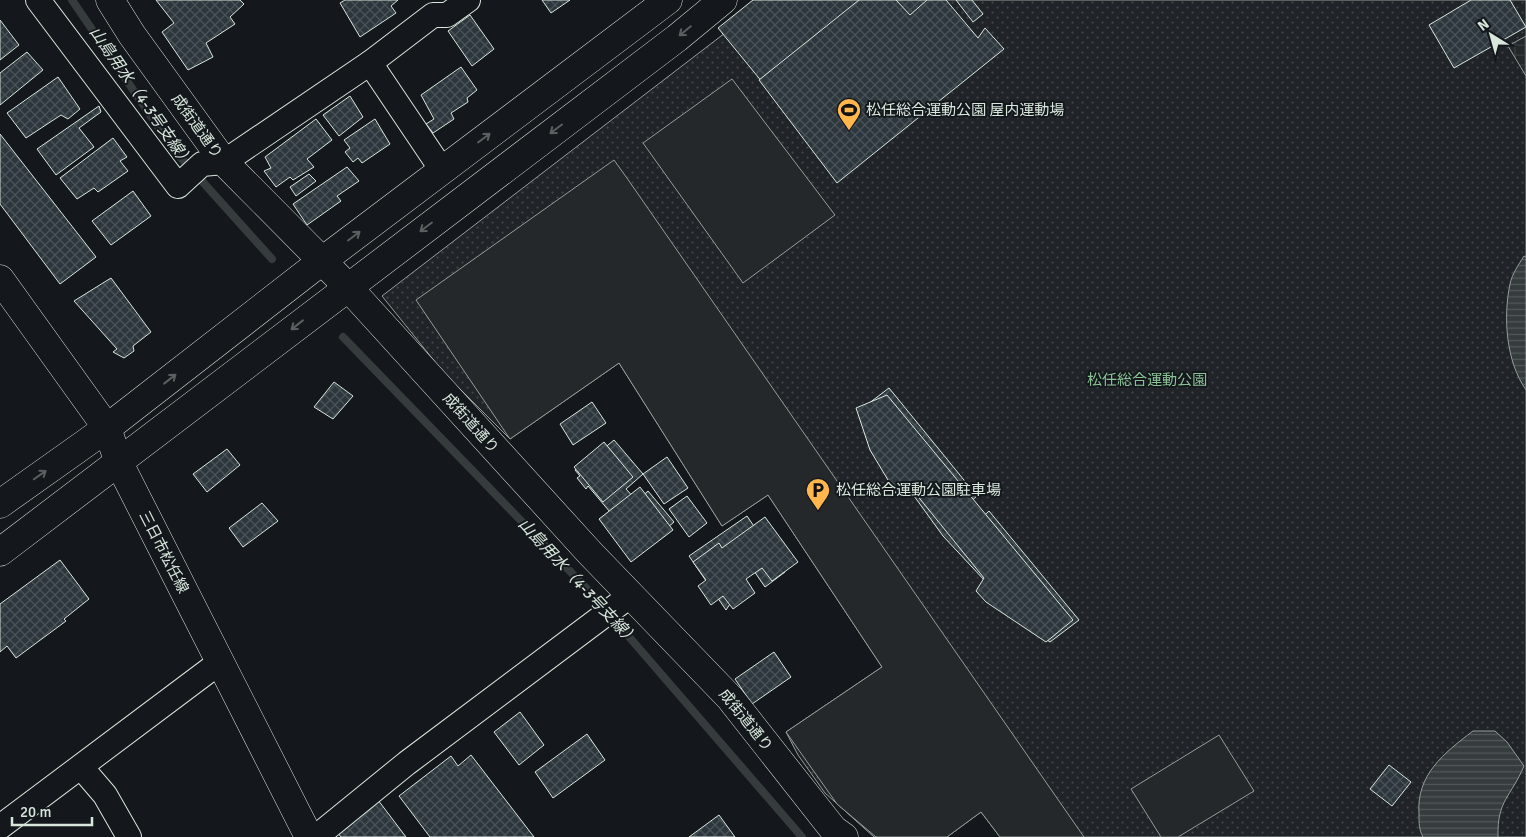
<svg xmlns="http://www.w3.org/2000/svg" width="1526" height="837" font-family="Signika,'Noto Sans JP',sans-serif">
<defs>
<pattern id="park-dots" width="8" height="8" patternUnits="userSpaceOnUse" patternTransform="scale(1.25)"><rect width="8" height="8" fill="#202428"/><path d="M2 2h.1M6 6h.1" fill="none" stroke="#404447" stroke-width="1.8" stroke-linecap="round"/></pattern>
<pattern id="plaza-grid" width="8" height="8" patternUnits="userSpaceOnUse" patternTransform="scale(1.25)"><rect width="8" height="8" fill="#24282b"/><path d="M0 4h8M4 0v8" fill="none" stroke="#393d3f"/></pattern>
<pattern id="water-rules" width="6" height="5" patternUnits="userSpaceOnUse" patternTransform="scale(1.25)"><rect width="6" height="5" fill="#363b3e"/><path d="M0 2.5h6" fill="none" stroke="#525759"/></pattern>
<pattern id="building-cross-hatch" width="8" height="8" patternUnits="userSpaceOnUse" patternTransform="scale(1.25)"><rect width="8" height="8" fill="#2c363c"/><path d="M0 0l8 8M0 8l8-8" fill="none" stroke="#4a5358"/></pattern>
</defs>
<rect width="100%" height="100%" fill="#14181c"/>
<!-- park -->
<path fill="url(#park-dots)" stroke="#939e99" d="M768 0H1526V837H1000L981 812 947 837H874L825 793 798 755 786 732 882 667 768 495 722 526 619 363 510 439 444 373 382 296Z"/>
<!-- parking -->
<g fill="#24282b" stroke="#939e99">
<path d="M732 79 835 215 743 283 643 143Z"/>
<path d="M614 160 629 181 1084 837H1000L981 812 947 837H876L837 804 786 732 882 667 768 495 722 526 619 363 510 439 416 300Z"/>
<path d="M1219 735 1254 791 1178 837H1161L1131 789Z"/>
</g>
<!-- plaza -->
<path fill="url(#plaza-grid)" stroke="#939e99" d="M1526 36V76L1508 46Z"/>
<!-- water -->
<g fill="url(#water-rules)" stroke="#939e99">
<path d="M1524 256 1526 257V390C1506 361 1503 318 1510 284 1512 274 1519 264 1524 256Z"/>
<path d="M1473 731H1495L1507 742 1524 766C1511 797 1497 800 1498 837H1423C1419 830 1419 823 1419 814 1416 775 1444 753 1473 731Z"/>
</g>
<g fill="none" stroke-linecap="round" stroke-linejoin="round">
<!-- stream -->
<g stroke="#363b3e" stroke-width="8">
<path d="M72 0 174 150 272 259"/>
<path d="M343 337 592 594 802 837"/>
</g>
</g>
<!-- building -->
<g fill="url(#building-cross-hatch)" stroke="#d8e6dc">
<path d="M156 0H240L244 4 230 17 235 24 206 43 213 57 188 70 162 32 174 23Z"/>
<path d="M345 0H398L391 6 396 13 360 37 340 3Z"/>
<path d="M542 0H570L551 13Z"/>
<path d="M753 0H942L794 121 718 28Z"/>
<path d="M859 0H896L910 15 927 0H946L978 38 985 28 1004 49 837 183 759 80Z"/>
<path d="M956 0H972L983 14 973 22Z"/>
<path d="M1471 0H1510L1526 27 1454 68 1429 25Z"/>
<path d="M470 15 494 49 472 66 448 31Z"/>
<path d="M0 20 19 45 0 60Z"/>
<path d="M27 52 43 70 0 105V73Z"/>
<path d="M461 67 477 90 467 98 468 102 451 113 454 119 433 133 426 124 434 119 421 95Z"/>
<path d="M58 77 80 109 68 119 61 115 26 138 7 113Z"/>
<path d="M350 96 363 117 339 136 323 115Z"/>
<path d="M99 106 101 112 79 128 94 147 56 175 37 149Z"/>
<path d="M316 119 332 140 307 159 314 167 293 180 290 177 276 187 264 171 271 168 265 157Z"/>
<path d="M375 119 390 144 362 163 358 158 353 162 345 152 350 148 344 140Z"/>
<path d="M0 134 96 257 60 284 0 204Z"/>
<path d="M113 138 127 157 120 161 128 171 98 192 94 188 77 199 60 178Z"/>
<path d="M347 167 359 181 337 196 341 201 307 225 293 204Z"/>
<path d="M309 174 316 181 296 196 290 187Z"/>
<path d="M133 191 151 216 111 245 92 221Z"/>
<path d="M111 278 151 332 133 346 134 351 124 358 113 352 117 349 74 301Z"/>
<path d="M334 382 353 396 333 419 314 407Z"/>
<path d="M889 388 977 496 961 510 974 525 989 511 1079 620 1050 642 1003 612 977 591 986 582 943 536 909 489 897 494 884 468 860 410Z"/>
<path d="M887 395 1073 620 1046 642 986 602 976 591 984 578 912 489 897 495 870 450 856 408Z"/>
<path d="M592 402 606 423 573 445 560 424Z"/>
<path d="M614 440 643 474 626 489 637 501 648 491 674 522 633 557 600 519 610 512 588 486 586 489 577 478 580 476 575 470 582 464 583 466Z"/>
<path d="M604 442 633 477 603 502 574 467Z"/>
<path d="M227 449 240 465 207 492 193 474Z"/>
<path d="M667 457 688 488 664 504 643 474Z"/>
<path d="M640 487 673 530 631 562 599 519Z"/>
<path d="M687 496 707 523 689 537 669 509Z"/>
<path d="M262 503 278 521 243 547 229 528Z"/>
<path d="M747 516 785 572 765 587 754 571 730 586 734 598 726 610 689 556Z"/>
<path d="M765 517 798 562 772 581 762 568 746 579 755 593 733 609 723 596 711 605 698 586 706 580 693 562 719 543 722 548Z"/>
<path d="M60 560 89 599 64 619 66 621 16 658 7 646 0 652V604Z"/>
<path d="M774 652 791 677 752 704 735 679Z"/>
<path d="M520 712 544 745 519 765 494 732Z"/>
<path d="M587 734 605 760 553 798 535 772Z"/>
<path d="M471 755 534 837H430L399 796 451 756 458 766Z"/>
<path d="M1389 765 1411 782 1392 806 1370 789Z"/>
<path d="M378 800 406 837H341L337 832Z"/>
<path d="M719 815 735 837H689Z"/>
</g>
<g fill="none" stroke-linecap="round" stroke-linejoin="round">
<!-- minor casing -->
<g stroke="#d8e6dc" stroke-width="26">
<g id="minor">
<path d="M38 0 178 186 202 164 224 162 370 63 433 15H447L468 0"/>
<path d="M370 63 442 170"/>
<path d="M81 767 105 795 129 837"/>
<path d="M0 827 220 662"/>
<path d="M316 837 407 763 631 595"/>
</g>
</g>
<!-- tertiary casing -->
<g stroke="#d8e6dc" stroke-width="29">
<g id="tertiary">
<path d="M110 0 132 35 224 162 347 286 590 553 730 698 833 829 844 837"/>
<path d="M0 504 107 428 322 261 668 0"/>
<path d="M0 552 677 38 723 0"/>
</g>
</g>
<!-- secondary casing -->
<g stroke="#d8e6dc" stroke-width="29">
<path id="secondary" d="M0 279 107 428 119 463 309 837"/>
</g>
<!-- minor -->
<use href="#minor" stroke="#14181c" stroke-width="24"/>
<!-- tertiary -->
<use href="#tertiary" stroke="#14181c" stroke-width="28"/>
<!-- secondary -->
<use href="#secondary" stroke="#14181c" stroke-width="28"/>
</g>
<!-- one-way arrows -->
<defs><path id="oneway-shaft" d="M-6 0H5M1.5-3L5.5 0L1.5 3" fill="none" stroke-width="1.6" stroke-linecap="round" stroke-linejoin="round" transform="scale(1.25)"/></defs>
<g stroke="#59605f">
<use href="#oneway-shaft" transform="translate(685 31) rotate(141)"/>
<use href="#oneway-shaft" transform="translate(556 129) rotate(143)"/>
<use href="#oneway-shaft" transform="translate(484 138) rotate(-37)"/>
<use href="#oneway-shaft" transform="translate(426 227) rotate(143)"/>
<use href="#oneway-shaft" transform="translate(354 236) rotate(-37)"/>
<use href="#oneway-shaft" transform="translate(297 325) rotate(142)"/>
<use href="#oneway-shaft" transform="translate(170 379) rotate(-38)"/>
<use href="#oneway-shaft" transform="translate(40 475) rotate(-35)"/>
</g>
<!-- icons -->
<defs>
<g id="stadium-pin" transform="scale(1.25)"><path d="M0 17L-7.5 6A9.5 9.5 0 1 1 7.5 6Z" fill="#ffb74d" stroke="#14181c"/><path d="M0-5a6.5 5 0 1 0 0 10a6.5 5 0 1 0 0-10ZM-3.5-1.8h7v3.6h-7Z" fill="#111"/></g>
<g id="parking-pin" transform="scale(1.25)"><path d="M0 17L-7.5 6A9.5 9.5 0 1 1 7.5 6Z" fill="#ffb74d" stroke="#14181c"/><path d="M-3.5-5.5H1a3.5 3.5 0 0 1 0 7H-1V5.5H-3.5ZM-1-3.4V-.6H.8a1.4 1.4 0 0 0 0-2.8Z" fill="#111"/></g>
</defs>
<g fill-rule="evenodd">
<use href="#stadium-pin" x="849" y="110"/>
<use href="#parking-pin" x="818" y="490"/>
</g>
<g text-anchor="middle" dominant-baseline="central" stroke-width="4" stroke-linejoin="round" paint-order="stroke">
<!-- poi labels -->
<g font-size="15" fill="#d8e6dc" stroke="#14181c" text-anchor="start">
<text x="866" y="110">松任総合運動公園 屋内運動場</text>
<text x="836" y="490">松任総合運動公園駐車場</text>
</g>
<!-- street labels -->
<g font-size="15" fill="#d8e6dc" stroke="#14181c">
<text transform="translate(197 126) rotate(54)">成街道通り</text>
<text transform="translate(471 423) rotate(48)">成街道通り</text>
<text transform="translate(164 552) rotate(63)">三日市松任線</text>
<text transform="translate(746 720) rotate(51)">成街道通り</text>
</g>
<!-- park labels -->
<g font-size="15" fill="#8ac095" stroke="#14181c">
<text x="1147" y="380">松任総合運動公園</text>
</g>
<!-- water labels -->
<g font-size="16" font-style="italic" fill="#d8e6dc" stroke="#14181c">
<text transform="translate(141 97) rotate(55)">山島用水（4-3号支線）</text>
<text transform="translate(578 582) rotate(47)">山島用水（4-3号支線）</text>
</g>
</g>
<!-- north arrow -->
<g transform="translate(1491 35) rotate(323)" stroke="#14181c" stroke-width="4" paint-order="stroke">
<path d="M0-4L9 19L0 12L-9 19Z" fill="#d8e6dc"/>
<text y="-8" font-size="14" font-weight="bold" text-anchor="middle" fill="#d8e6dc">N</text>
</g>
<!-- scale -->
<path d="M12 817v8h80v-8" fill="none" stroke="#d8e6dc" stroke-width="2.5"/>
<text x="20" y="817" font-size="15" fill="#d8e6dc" stroke="#14181c" stroke-width="4" paint-order="stroke">20 m</text>
</svg>
